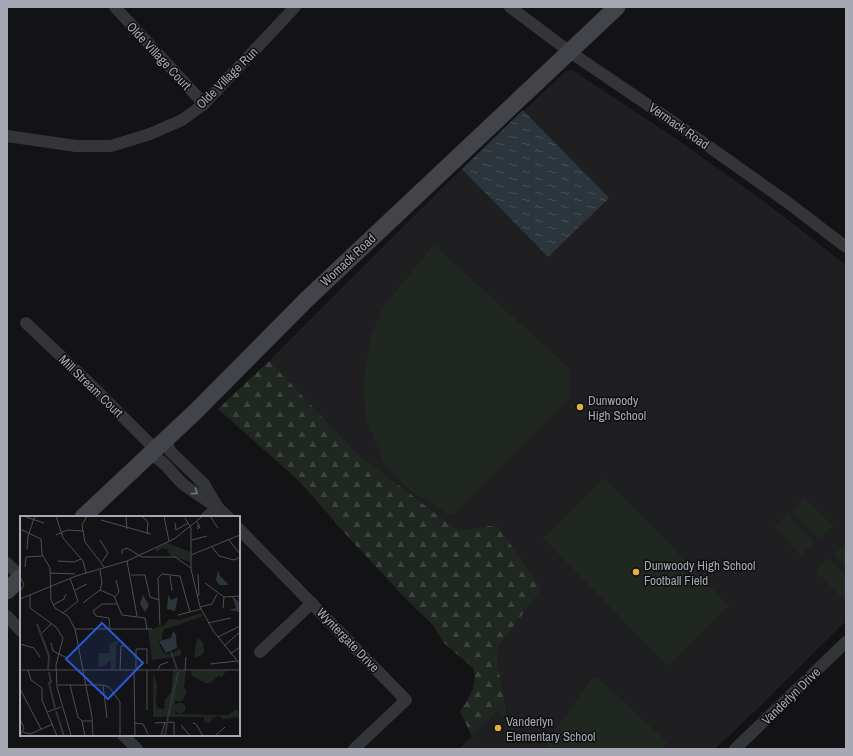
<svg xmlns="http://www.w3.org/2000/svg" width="853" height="756" font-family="'Archivo Narrow',sans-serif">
<defs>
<pattern id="forest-firs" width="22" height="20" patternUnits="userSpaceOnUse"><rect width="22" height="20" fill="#202721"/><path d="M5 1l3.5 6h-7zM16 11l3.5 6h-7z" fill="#3d443f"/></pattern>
<pattern id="water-ripples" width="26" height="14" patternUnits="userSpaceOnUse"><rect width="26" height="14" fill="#2d353c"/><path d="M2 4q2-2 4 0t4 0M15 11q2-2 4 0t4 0" fill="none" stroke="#484f56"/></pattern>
</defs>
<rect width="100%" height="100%" fill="#131315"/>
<!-- built -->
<path fill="#1f1f21" d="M572 70 678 140 765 202 846 265V621L754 712 715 749H459L498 710 508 719 497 661V648L542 589 497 525 457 530 358 454 269 361 445 185 566 71Z"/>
<!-- forest -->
<path fill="url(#forest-firs)" d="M269 361 358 454 457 530 497 525 542 589 497 648V661L508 720 498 710 472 737 460 711 467 701 473 689 475 675 473 668 444 643 432 624 409 602 350 539 299 481 218 409Z"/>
<!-- pitch -->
<g fill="#202721">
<path d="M434 245 570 369V398L452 516 411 491 385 465 366 419 363 381 371 335 384 306Z"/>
<path d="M605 478 729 606 668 666 543 538Z"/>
<path d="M805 498 833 526 819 539 792 511Z"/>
<path d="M788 515 814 542 801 555 775 527Z"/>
<path d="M846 543V566L834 554Z"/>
<path d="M829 558 846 576V596L843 599 816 571Z"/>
<path d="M592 679H599L667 742 662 749H550L545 744Z"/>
</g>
<!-- water -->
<path fill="url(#water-ripples)" d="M523 110 609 198 548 257 462 169Z"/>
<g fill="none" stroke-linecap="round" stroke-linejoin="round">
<!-- street -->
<g stroke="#343539" stroke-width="12">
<path d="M115 7 204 104"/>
<path d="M510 7 570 52 701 141 787 202 846 247"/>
<path d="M7 136 76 146H111L150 134 182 120 204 104 295 7"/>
<path d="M26 323 85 379 155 449"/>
<path d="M165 439 170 451 204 484 217 506"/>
<path d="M149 455C165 459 172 475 184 485 199 496 215 504 228 517"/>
<path d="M207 517 218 507"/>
<path d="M239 529 406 700 354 749"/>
<path d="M7 563 21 577"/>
<path d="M7 616 21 631"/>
<path d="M260 652 312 603"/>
<path d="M123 735 137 749"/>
<path d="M735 749 846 642"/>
</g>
<!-- secondary -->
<g stroke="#434449" stroke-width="17">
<path d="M83 517 196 411 306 300 617 7"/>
<path d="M7 591 21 577"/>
</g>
</g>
<!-- one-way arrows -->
<defs><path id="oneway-chevron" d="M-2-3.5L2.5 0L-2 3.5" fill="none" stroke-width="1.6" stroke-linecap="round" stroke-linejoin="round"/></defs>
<use stroke="#73757d" href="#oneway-chevron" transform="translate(195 492) rotate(36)"/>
<!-- markers -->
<g fill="#e4b23c" stroke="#0e0e0f" stroke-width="1.5">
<circle cx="580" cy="407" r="4"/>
<circle cx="636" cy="572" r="4"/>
<circle cx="498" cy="728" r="4"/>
</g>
<g text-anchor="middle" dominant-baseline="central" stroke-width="3" stroke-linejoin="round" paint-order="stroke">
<!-- street labels -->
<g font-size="13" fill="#a6a9b4" stroke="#0e0e0f">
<text transform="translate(159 56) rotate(47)">Olde Village Court</text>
<text transform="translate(227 78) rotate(-45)">Olde Village Run</text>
<text transform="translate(679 126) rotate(35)">Vermack Road</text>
<text transform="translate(348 260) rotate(-43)">Womack Road</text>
<text transform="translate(91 386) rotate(44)">Mill Stream Court</text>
<text transform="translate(348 640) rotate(46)">Wyntergate Drive</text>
<text transform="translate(791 696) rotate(-44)">Vanderlyn Drive</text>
</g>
<!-- poi labels -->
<g font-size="13" fill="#a6a9b4" stroke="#0e0e0f" text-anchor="start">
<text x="588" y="400">Dunwoody<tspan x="588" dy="15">High School</tspan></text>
<text x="644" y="565">Dunwoody High School<tspan x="644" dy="15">Football Field</tspan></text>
<text x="506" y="721">Vanderlyn<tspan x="506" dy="15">Elementary School</tspan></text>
</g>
</g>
<!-- overview -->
<g transform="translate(20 516)">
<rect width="220" height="220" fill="#131315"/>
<path d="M147 27 171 36V46L153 41 147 36 149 34 142 32 136 36V32Z" fill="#202721"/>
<path d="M181 97 183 100 143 114 142 124 138 125 143 136 149 139 159 133 162 136 160 140 132 144 128 114 145 109 149 103 160 104ZM97 125 99 126 96 129V153H91L89 129ZM153 155H166L164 172 167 176 162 185H155V198L207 199 217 193 220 201 203 203 199 200 192 202 190 207 184 206V201H133V156L137 168 136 188 138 192 144 193 145 184 151 176ZM171 155H206L202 161 198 160 191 167H186L172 160Z" fill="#202721"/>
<path d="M177 122 183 126 184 135 182 139 174 142ZM79 137H90L91 143 85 150 78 151ZM154.5 192a5.5 5.5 0 1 1 11 0a5.5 5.5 0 1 1-11 0Z" fill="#202721"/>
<path d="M198 54 200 60 209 69H199L196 64ZM123 79 129 89 125 96 120 88ZM148 79 151 84 158 81 155 95 147 93ZM212 80 220 87V96L209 94 216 92ZM153 115 156 119 157 132 146 137 139 125 151 122Z" fill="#2d353c"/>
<path fill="none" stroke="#2d353c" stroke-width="2" d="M17 108 29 140 28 153M151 136 157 153M29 156 31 166 29 167 35 192M36 195 44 220M147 205 158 156M145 220 147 207"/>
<path fill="none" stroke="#4e4f55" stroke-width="1" d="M36 0 43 22 63 45 66 57M67 0 62 9 65 26 85 52M106 0 107 13M122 0 128 6 127 18M144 0 149 25M190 0 198 12M6 1 24 7M165 2 171 12V53L180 91 194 116 220 148M81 4 131 18M177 6 180 11 178 13V9M155 7 156 14 168 7M0 13 21 23 22 38 30 52 31 84 35 92 48 100 55 113 72 201 73 220M36 19 47 14 64 15M208 23 220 38M80 24 88 37 82 46M172 24 187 20M192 31 199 40 214 44 220 41M7 33 8 20 15 0M102 38V34L107 32 122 41H155L171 52M171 39 220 19M38 45 54 46 61 43M107 45 117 100M5 51 6 41 23 40M30 57 55 58M111 59H125L130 81 139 84M150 60 152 75M0 61 4 69 0 75M185 67 204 81 203 92M55 74 67 68M80 74 94 80 102 99 125 102 127 113M10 79V92L36 111 43 122 36 149 37 171 51 219M177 80 179 79 178 58M95 81 99 76 96 64M204 81 220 80M0 83 56 60 107 45 154 23 183 0M63 87 80 74 82 67 80 54M33 89 44 83 46 78M180 91 192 88 197 78M43 97 58 85 50 62M158 99 181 93M188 107 211 102M140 109 138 62 142 58 160 60 170 96M55 113H132M90 113 89 102 76 100 73 95 82 88H98M22 117 32 107M198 121 220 110M31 127 33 135 47 142M0 128 14 132 20 141M204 130 220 116M210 138 220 131M190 148 217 145M0 154H220M8 154 11 164 22 172V184L37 220M100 154 101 130H106M114 154 115 220M116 154V133H127V148M138 154 140 149 148 146M165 154 166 141M38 169H83L89 171 100 186V220M50 169 58 201 62 205H72M83 169 87 202M0 173 21 213M127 194V155M27 196 41 191M0 203 4 212 0 220M62 205 65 220M114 207 123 208 128 218M135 207 154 206V220M173 207 176 208 183 220M161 209 170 220M3 216 10 218 33 208M141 220 145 206M195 220 205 211"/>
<path fill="#2b57d4" fill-opacity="0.15" stroke="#2b57d4" stroke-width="2" d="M82 107 123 147 88 183 46 143Z"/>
<rect width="220" height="220" fill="none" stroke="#a6a9b4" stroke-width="2"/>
</g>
<!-- border -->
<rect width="853" height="756" fill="none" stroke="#a6a9b4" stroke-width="16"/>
</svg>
